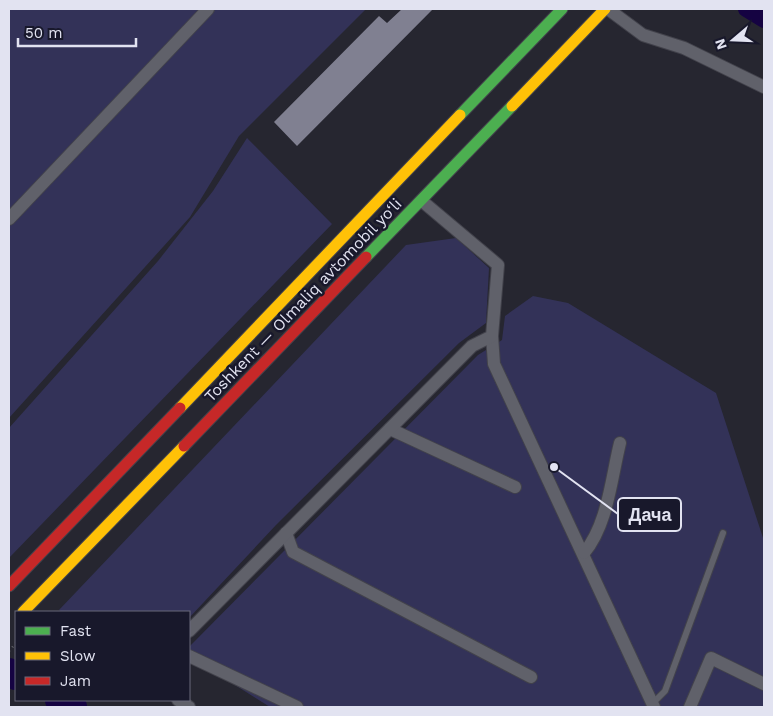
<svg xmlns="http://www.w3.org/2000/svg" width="773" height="716" font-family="'Work Sans',sans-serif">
<rect width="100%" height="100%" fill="#262630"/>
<!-- green -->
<g fill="#333258">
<path d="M9 9H366L239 136 190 217 9 418Z"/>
<path d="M247 138 332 224 9 558V428L158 261 213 191Z"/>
<path d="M456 238 489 268 486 323 459 343 276 525 189 618V612H62L59 610 406 245Z"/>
<path d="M533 296 568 303 716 393 764 541V707H270L189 656V647L478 355 502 340 505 316Z"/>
</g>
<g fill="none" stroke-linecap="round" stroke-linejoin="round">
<!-- canal -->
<path stroke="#150342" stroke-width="16" d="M746 9 764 20"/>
<!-- river -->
<g stroke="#150342" stroke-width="28">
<path d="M9 672 16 676"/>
<path d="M59 700 73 707"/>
</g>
</g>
<!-- building -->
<path fill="#808091" d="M402 9H433L297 146 274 122 379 16 387 23Z"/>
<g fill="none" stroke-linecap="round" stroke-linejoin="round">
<!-- lane casing -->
<g stroke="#42424b" stroke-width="8">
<path id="lane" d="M652 704 665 691 723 533"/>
</g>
<!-- street casing -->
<g stroke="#42424b" stroke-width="14">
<g id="street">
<path d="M608 9 643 35 684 48 764 87"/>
<path d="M9 219 208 9"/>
<path d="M492 336 494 364 654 707"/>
<path d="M390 429 515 487"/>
<path d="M286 533 293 552 531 677"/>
<path d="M584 553C608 524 611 479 620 443"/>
<path d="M189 631 472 346 492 336 498 265 422 201"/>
<path d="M189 656 297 707"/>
<path d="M178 700 189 707"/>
<path d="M690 707 711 658 764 684"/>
</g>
</g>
<!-- fast casing -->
<g stroke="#42424b" stroke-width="13">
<g id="fast">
<path d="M460 115 562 9"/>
<path d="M366 257 512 106"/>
</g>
</g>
<!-- slow casing -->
<g stroke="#42424b" stroke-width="13">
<g id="slow">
<path d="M512 106 605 9"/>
<path d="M180 408 460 115"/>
<path d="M23 612 184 446"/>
</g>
</g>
<!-- jam casing -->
<g stroke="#42424b" stroke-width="13">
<g id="jam">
<path d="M184 446 366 257"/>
<path d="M9 586 180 408"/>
</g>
</g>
<!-- path -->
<path stroke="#61626a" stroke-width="2.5" stroke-dasharray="1 4" stroke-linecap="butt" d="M9 651 16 643"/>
<!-- lane -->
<use href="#lane" stroke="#60616a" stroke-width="6"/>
<!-- street -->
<use href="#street" stroke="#60616a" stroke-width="12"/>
<!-- fast -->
<use href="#fast" stroke="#4caf50" stroke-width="11"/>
<!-- slow -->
<use href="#slow" stroke="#ffc107" stroke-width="11"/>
<!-- jam -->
<use href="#jam" stroke="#c62828" stroke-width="11"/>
</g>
<g text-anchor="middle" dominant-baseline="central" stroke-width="5" stroke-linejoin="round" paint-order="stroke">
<!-- street labels -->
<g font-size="16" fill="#e2e3f1" stroke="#18182b">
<text transform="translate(303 300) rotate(-46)">Toshkent — Olmaliq avtomobil yo‘li</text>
</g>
</g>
<!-- callouts -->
<path fill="none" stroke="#e2e3f1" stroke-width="2" d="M554 467L618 514"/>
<circle fill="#e2e3f1" stroke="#18182b" stroke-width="2" cx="554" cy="467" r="5"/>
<rect fill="#18182b" stroke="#e2e3f1" stroke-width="2" x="618" y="498" width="63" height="33" rx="5"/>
<g font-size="18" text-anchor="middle" font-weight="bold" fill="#e2e3f1">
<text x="650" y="521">Дача</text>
</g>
<!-- border -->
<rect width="773" height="716" fill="none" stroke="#e2e3f1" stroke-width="20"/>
<!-- legend -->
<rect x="15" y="611" width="175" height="90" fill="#18182b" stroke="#69697a"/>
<rect x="25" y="627" width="25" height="8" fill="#4caf50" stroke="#69697a"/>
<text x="60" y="636" font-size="15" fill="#e2e3f1">Fast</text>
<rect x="25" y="652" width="25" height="8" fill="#ffc107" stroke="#69697a"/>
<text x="60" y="661" font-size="15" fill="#e2e3f1">Slow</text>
<rect x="25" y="677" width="25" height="8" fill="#c62828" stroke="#69697a"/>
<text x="60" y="686" font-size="15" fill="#e2e3f1">Jam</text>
<!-- north arrow -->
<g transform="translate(733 40) rotate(251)" stroke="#18182b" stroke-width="4" paint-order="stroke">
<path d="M0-4L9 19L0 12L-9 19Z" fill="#e2e3f1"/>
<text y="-8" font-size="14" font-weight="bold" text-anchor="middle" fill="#e2e3f1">N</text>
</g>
<!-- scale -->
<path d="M18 38v8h118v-8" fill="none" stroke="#e2e3f1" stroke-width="2.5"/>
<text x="25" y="38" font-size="15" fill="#e2e3f1" stroke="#18182b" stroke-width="4" paint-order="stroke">50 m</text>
</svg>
